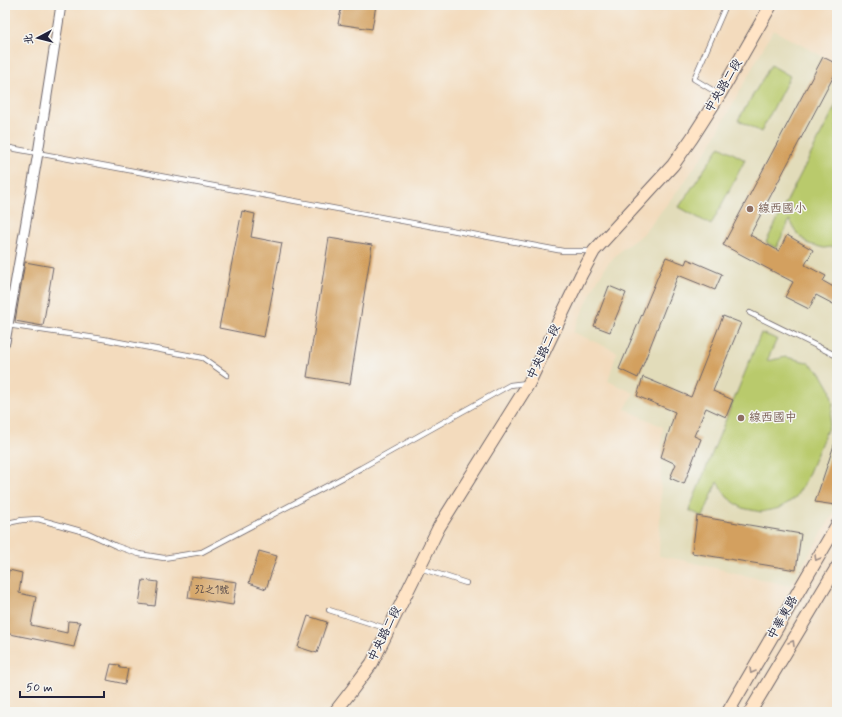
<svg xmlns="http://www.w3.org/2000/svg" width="842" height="717" font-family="Mynerve,'LXGW WenKai TC',sans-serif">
<rect width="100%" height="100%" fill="#f6f6f2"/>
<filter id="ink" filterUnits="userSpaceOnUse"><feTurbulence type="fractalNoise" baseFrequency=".025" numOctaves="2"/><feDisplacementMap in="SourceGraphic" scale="8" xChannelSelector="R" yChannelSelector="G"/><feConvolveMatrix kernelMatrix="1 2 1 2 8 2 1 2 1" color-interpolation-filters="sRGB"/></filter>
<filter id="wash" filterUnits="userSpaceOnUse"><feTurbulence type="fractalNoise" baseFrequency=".012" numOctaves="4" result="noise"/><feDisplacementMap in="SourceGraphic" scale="16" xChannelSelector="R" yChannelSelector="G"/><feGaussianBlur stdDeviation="0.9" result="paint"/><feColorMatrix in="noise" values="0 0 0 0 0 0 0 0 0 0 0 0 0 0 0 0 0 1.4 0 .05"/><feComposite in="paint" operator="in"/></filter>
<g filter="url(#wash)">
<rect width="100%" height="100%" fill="#f3dbbd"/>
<!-- built -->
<path fill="#e2dcba" d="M773 30 837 64V508L790 586 682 560 659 556 662 437 663 427 625 409 634 393 608 381 617 352 573 332 596 283 606 266 621 250 643 234 683 184 711 144Z"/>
<!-- green -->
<g fill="#b9ca6c" stroke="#6e7654">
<path d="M771 65 790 76 761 132 738 120Z"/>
<path d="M837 103V246L824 248 809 244 797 234 790 220 776 248 766 242Z"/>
<path d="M720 146 745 160 711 225 679 207Z"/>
<path d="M761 333 777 339 767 361 786 357 807 362 821 373 830 389 833 405 829 425 805 482 795 498 780 508 761 512 742 508 727 497 717 482 703 517 689 510Z"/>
</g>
<g id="blocks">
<!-- building -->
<g fill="#d3a05f">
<path d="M342 5H376L372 29 338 24Z"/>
<path d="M823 57 837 64V70L750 235 779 251 787 235 813 250 805 265 826 276 823 281 837 289V306L816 295 809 309 785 297 793 282 723 245Z"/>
<path d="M242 211 255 214 251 237 282 243 264 337 219 328Z"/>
<path d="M329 238 372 245 350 384 307 377Z"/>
<path d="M666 257 685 264 687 259 722 274 715 290 678 275 638 378 619 369Z"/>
<path d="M25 262 53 267 43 326 15 321Z"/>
<path d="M609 286 626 293 610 332 594 326Z"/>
<path d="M723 316 741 323 713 391 733 400 726 417 706 408 694 436 701 439 684 484 670 478 676 464 661 457 675 412 637 396 643 377 691 397Z"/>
<path d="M835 442H837V500L835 505 815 502Z"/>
<path d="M697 516 801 534 796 570 692 553Z"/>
<path d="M259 551 277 556 266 589 249 583Z"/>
<path d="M9 570 22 573 19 593 36 597 31 625 67 633 68 621 80 622 74 647 5 633V593Z"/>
<path d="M191 576 237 582 233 605 188 598Z"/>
<path d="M143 580 158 582 155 606 139 604Z"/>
<path d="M308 616 327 622 317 653 298 647Z"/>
<path d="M111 664 119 665 120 668 128 669 125 684 107 680Z"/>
</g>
</g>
</g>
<g filter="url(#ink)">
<use href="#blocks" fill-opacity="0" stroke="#6b6368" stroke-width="1"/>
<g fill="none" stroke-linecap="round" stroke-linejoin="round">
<!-- lane casing -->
<g stroke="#6b6368" stroke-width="6">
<g id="lane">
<path d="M719 94 694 79 726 5"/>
<path d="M5 147 563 251H593"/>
<path d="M750 313 837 356"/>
<path d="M7 325 103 339 203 358 227 375"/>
<path d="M5 526 12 522 22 520 38 519 88 533 116 546 139 554 164 558 202 552 361 468 510 385 527 383"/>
<path d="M420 568 466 583"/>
<path d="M329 610 388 629"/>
</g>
</g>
<!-- street casing -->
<g stroke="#6b6368" stroke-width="11">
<path id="street" d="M5 342 38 153 61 5"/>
</g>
<!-- secondary casing -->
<g stroke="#6b6368" stroke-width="14">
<g id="secondary">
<path d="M335 712 352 690 372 663 439 527 529 383 581 275 594 251 673 165 692 138 720 94 771 5"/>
<path d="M728 712 837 525"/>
<path d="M750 712 837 567"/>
</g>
</g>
<!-- lane -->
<use href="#lane" stroke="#fff" stroke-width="4.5"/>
<!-- street -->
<use href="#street" stroke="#fff" stroke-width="9"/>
<!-- secondary -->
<use href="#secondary" stroke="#ffe4c6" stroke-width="12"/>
</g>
<!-- one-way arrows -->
<defs><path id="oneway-chevron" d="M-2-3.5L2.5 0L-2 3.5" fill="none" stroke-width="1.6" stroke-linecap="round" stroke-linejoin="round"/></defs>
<g stroke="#9c8d87">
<use href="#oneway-chevron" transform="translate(817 558) rotate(120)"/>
<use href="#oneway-chevron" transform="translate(792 643) rotate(-59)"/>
<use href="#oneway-chevron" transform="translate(752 671) rotate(120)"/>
</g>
</g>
<!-- markers -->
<g fill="#8d6e63" stroke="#f6f6f2" stroke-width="1.5">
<circle cx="750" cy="209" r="4"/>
<circle cx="741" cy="418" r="4"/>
</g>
<g text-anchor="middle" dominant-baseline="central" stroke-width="3" stroke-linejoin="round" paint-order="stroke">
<!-- number labels -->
<g font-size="10" fill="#4e4244">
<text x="212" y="590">32之1號</text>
</g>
<!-- street labels -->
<g font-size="12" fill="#22223b" stroke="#f6f6f2">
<text transform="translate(724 86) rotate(-59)">中央路二段</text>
<text transform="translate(544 352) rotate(-64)">中央路二段</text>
<text transform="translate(783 618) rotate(-60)">中華東路</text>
<text transform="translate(385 634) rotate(-64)">中央路二段</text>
</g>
<!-- education labels -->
<g font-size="12" fill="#785e54" stroke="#f6f6f2" text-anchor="start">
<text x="758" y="209">線西國小</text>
<text x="749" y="418">線西國中</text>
</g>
</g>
<!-- margin -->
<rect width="842" height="717" fill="none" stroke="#f6f6f2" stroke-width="20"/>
<!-- north arrow -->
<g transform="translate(38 38) rotate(263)" stroke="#f6f6f2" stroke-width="3" paint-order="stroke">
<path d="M0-3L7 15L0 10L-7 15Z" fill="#22223b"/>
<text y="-6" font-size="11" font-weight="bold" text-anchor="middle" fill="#22223b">北</text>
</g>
<!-- scale -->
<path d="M20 691v6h84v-6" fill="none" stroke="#22223b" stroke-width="2"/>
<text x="26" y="691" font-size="12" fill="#22223b" stroke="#f6f6f2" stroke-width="3" paint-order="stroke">50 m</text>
</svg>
